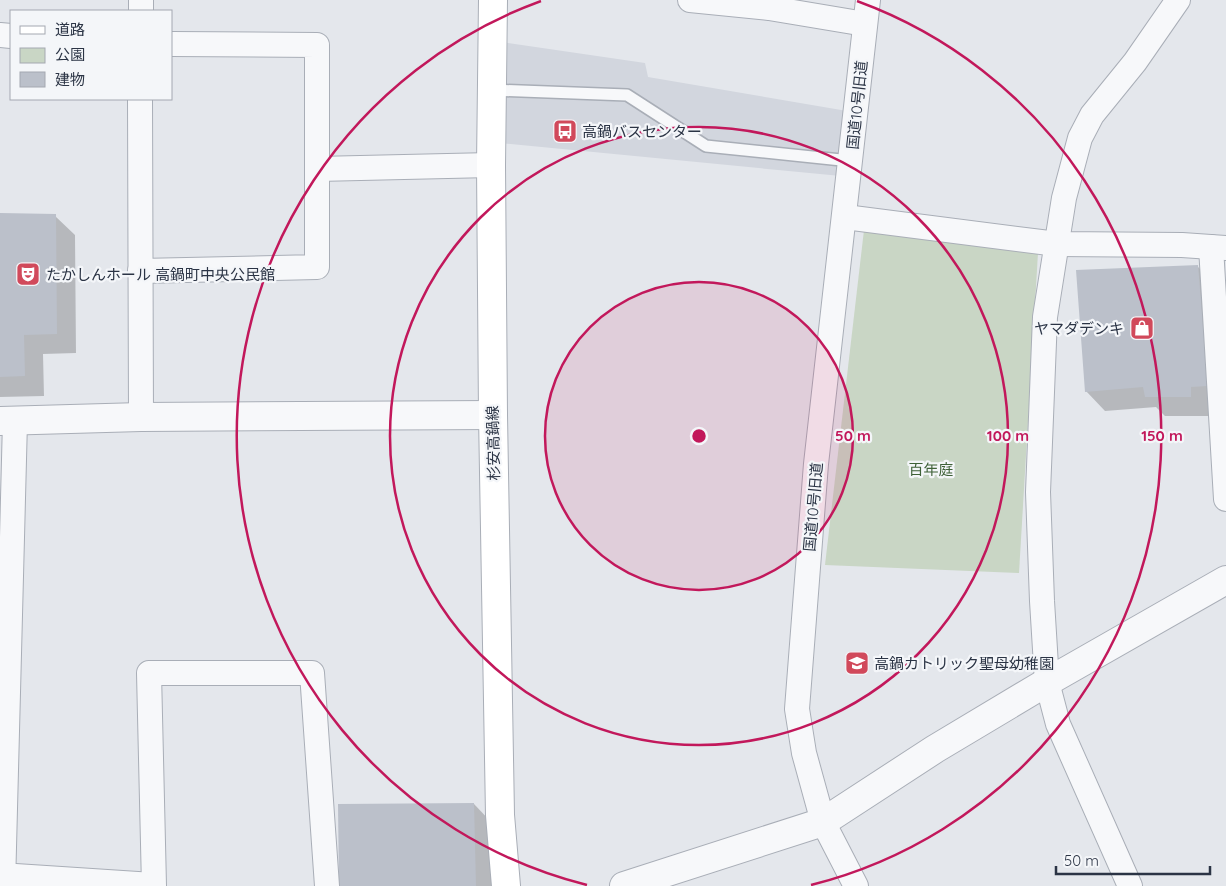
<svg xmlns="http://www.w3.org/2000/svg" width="1226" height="886" font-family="Quicksand,'Noto Sans JP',sans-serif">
<rect width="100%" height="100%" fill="#e4e7ec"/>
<!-- built -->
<path fill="#d2d6de" d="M501 42 645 63 648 77 847 111 841 176 499 143Z"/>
<!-- green -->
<path fill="#c9d6c5" d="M864 230 1038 253 1019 573 825 565Z"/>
<!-- shadow -->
<g fill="#0003">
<path d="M0 215 55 216 75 235 76 353 43 354 44 396 0 397Z"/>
<path d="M1197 266 1217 286 1210 416H1165L1156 407 1105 411 1086 391Z"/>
<path d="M474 804 493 824 494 886H340Z"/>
</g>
<!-- building -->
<g fill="#bbc0ca">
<path d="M0 213 56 214 57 334 24 335 25 376 0 377Z"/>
<path d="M1198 265 1208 386 1191 387V397H1145L1143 387 1085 392 1076 270Z"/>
<path d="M474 803 476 886H339L338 804Z"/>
</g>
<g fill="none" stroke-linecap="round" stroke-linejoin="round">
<!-- service casing -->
<g stroke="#a9aeb7" stroke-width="14">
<path id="service" d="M492 90 627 95 706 146 851 161"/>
</g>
<!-- minor casing -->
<g stroke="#a9aeb7" stroke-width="26">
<g id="minor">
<path d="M690 0 769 8 865 24"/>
<path d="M141 11V0"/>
<path d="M0 35 11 36"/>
<path d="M140 99 141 417"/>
<path d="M317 169 491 165"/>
<path d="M845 217 1057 244 1182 245 1226 248"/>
<path d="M1211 247 1226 499"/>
<path d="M140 271 317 267V45L171 44"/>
<path d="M0 875 153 885"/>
<path d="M3 886 15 421"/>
<path d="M154 886 149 673H312L327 886"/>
<path d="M856 886 823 822 804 753 797 709 816 464 868 0"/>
<path d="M1130 886 1058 724 1047 682 1042 601 1038 492 1045 317 1064 198 1080 138 1092 115 1135 62 1178 0"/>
</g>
</g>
<!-- tertiary casing -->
<g stroke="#a9aeb7" stroke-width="30">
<g id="tertiary">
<path d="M0 421 141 417 493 415"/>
<path d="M624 886 823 822 935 749 1047 682 1226 580"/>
</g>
</g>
<!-- secondary casing -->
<g stroke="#a9aeb7" stroke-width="30">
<path id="secondary" d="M493 0 491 165 493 415 500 815 506 886"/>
</g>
<!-- service -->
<use href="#service" stroke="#f7f8fa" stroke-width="11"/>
<!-- minor -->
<use href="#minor" stroke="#f7f8fa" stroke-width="24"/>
<!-- tertiary -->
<use href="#tertiary" stroke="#f7f8fa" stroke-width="28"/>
<!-- secondary -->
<use href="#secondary" stroke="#fff" stroke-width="28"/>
</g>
<!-- distance rings -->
<circle cx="699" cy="436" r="154" fill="#c2185b" fill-opacity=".12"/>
<g fill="none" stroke="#c2185b" stroke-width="2.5">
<circle cx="699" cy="436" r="154"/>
<circle cx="699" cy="436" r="309"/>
<path d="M587 885A463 463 0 0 1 541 1M857 1A463 463 0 0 1 811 885"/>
</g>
<!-- icons -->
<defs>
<g id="bus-square" transform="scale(1.25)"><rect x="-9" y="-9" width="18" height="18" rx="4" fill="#d1495b" stroke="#f4f6f9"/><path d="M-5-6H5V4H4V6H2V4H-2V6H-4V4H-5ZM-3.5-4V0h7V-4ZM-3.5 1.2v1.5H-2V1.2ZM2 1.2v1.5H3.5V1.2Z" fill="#fff"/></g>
<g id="theatre-square" transform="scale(1.25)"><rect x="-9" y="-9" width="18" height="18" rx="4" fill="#d1495b" stroke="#f4f6f9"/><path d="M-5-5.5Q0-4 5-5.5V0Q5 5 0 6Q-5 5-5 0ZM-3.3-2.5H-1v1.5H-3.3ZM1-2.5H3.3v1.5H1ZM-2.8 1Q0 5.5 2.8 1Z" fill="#fff"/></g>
<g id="shop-square" transform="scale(1.25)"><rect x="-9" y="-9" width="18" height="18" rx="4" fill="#d1495b" stroke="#f4f6f9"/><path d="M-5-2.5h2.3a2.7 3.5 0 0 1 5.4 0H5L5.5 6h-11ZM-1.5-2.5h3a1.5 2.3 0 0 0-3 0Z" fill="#fff"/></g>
<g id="school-square" transform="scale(1.25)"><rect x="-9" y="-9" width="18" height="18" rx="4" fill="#d1495b" stroke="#f4f6f9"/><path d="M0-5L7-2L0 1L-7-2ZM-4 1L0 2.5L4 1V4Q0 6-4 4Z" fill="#fff"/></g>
</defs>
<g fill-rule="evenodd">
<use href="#bus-square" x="565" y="131"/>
<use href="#theatre-square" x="28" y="274"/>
<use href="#shop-square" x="1142" y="328"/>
<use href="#school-square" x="857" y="663"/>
</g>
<g text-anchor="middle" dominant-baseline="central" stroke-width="4.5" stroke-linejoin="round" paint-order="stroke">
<!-- street labels -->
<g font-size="15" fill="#2b3445" stroke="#f4f6f9">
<text transform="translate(857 105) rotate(-84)">国道10号旧道</text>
<text transform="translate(493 443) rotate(-91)">杉安高鍋線</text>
<text transform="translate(813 507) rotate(-85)">国道10号旧道</text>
</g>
<!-- poi labels -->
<g font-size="15" fill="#2b3445" stroke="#f4f6f9" text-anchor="start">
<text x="582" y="131">高鍋バスセンター</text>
<text x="46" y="274">たかしんホール 高鍋町中央公民館</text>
<text x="1124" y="328" text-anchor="end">ヤマダデンキ</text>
<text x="874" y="663">高鍋カトリック聖母幼稚園</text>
</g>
<!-- park labels -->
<g font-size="15" fill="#3f6138" stroke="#f4f6f9">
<text x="931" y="469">百年庭</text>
</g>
</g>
<circle cx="699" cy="436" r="8" fill="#c2185b" stroke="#f4f6f9" stroke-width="2.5"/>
<g font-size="15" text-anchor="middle" font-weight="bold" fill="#c2185b" stroke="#f4f6f9" stroke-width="4.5" stroke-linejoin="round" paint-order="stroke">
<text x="853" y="441">50 m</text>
<text x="1008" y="441">100 m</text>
<text x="1162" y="441">150 m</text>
</g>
<!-- legend -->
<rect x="10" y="10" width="162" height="90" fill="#f4f6f9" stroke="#a4a8b1"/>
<rect x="20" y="26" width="25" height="8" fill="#ffffff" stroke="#a4a8b1"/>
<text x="55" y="35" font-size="15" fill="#2b3445">道路</text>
<rect x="20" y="48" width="25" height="15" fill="#c9d6c5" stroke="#a4a8b1"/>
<text x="55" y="60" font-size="15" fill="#2b3445">公園</text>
<rect x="20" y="72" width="25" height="15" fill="#bbc0ca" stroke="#a4a8b1"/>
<text x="55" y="85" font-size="15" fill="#2b3445">建物</text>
<!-- scale -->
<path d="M1056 866v8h154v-8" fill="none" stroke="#2b3445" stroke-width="2.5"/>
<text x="1064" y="866" font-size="15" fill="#2b3445" stroke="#f4f6f9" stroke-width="4" paint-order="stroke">50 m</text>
</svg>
